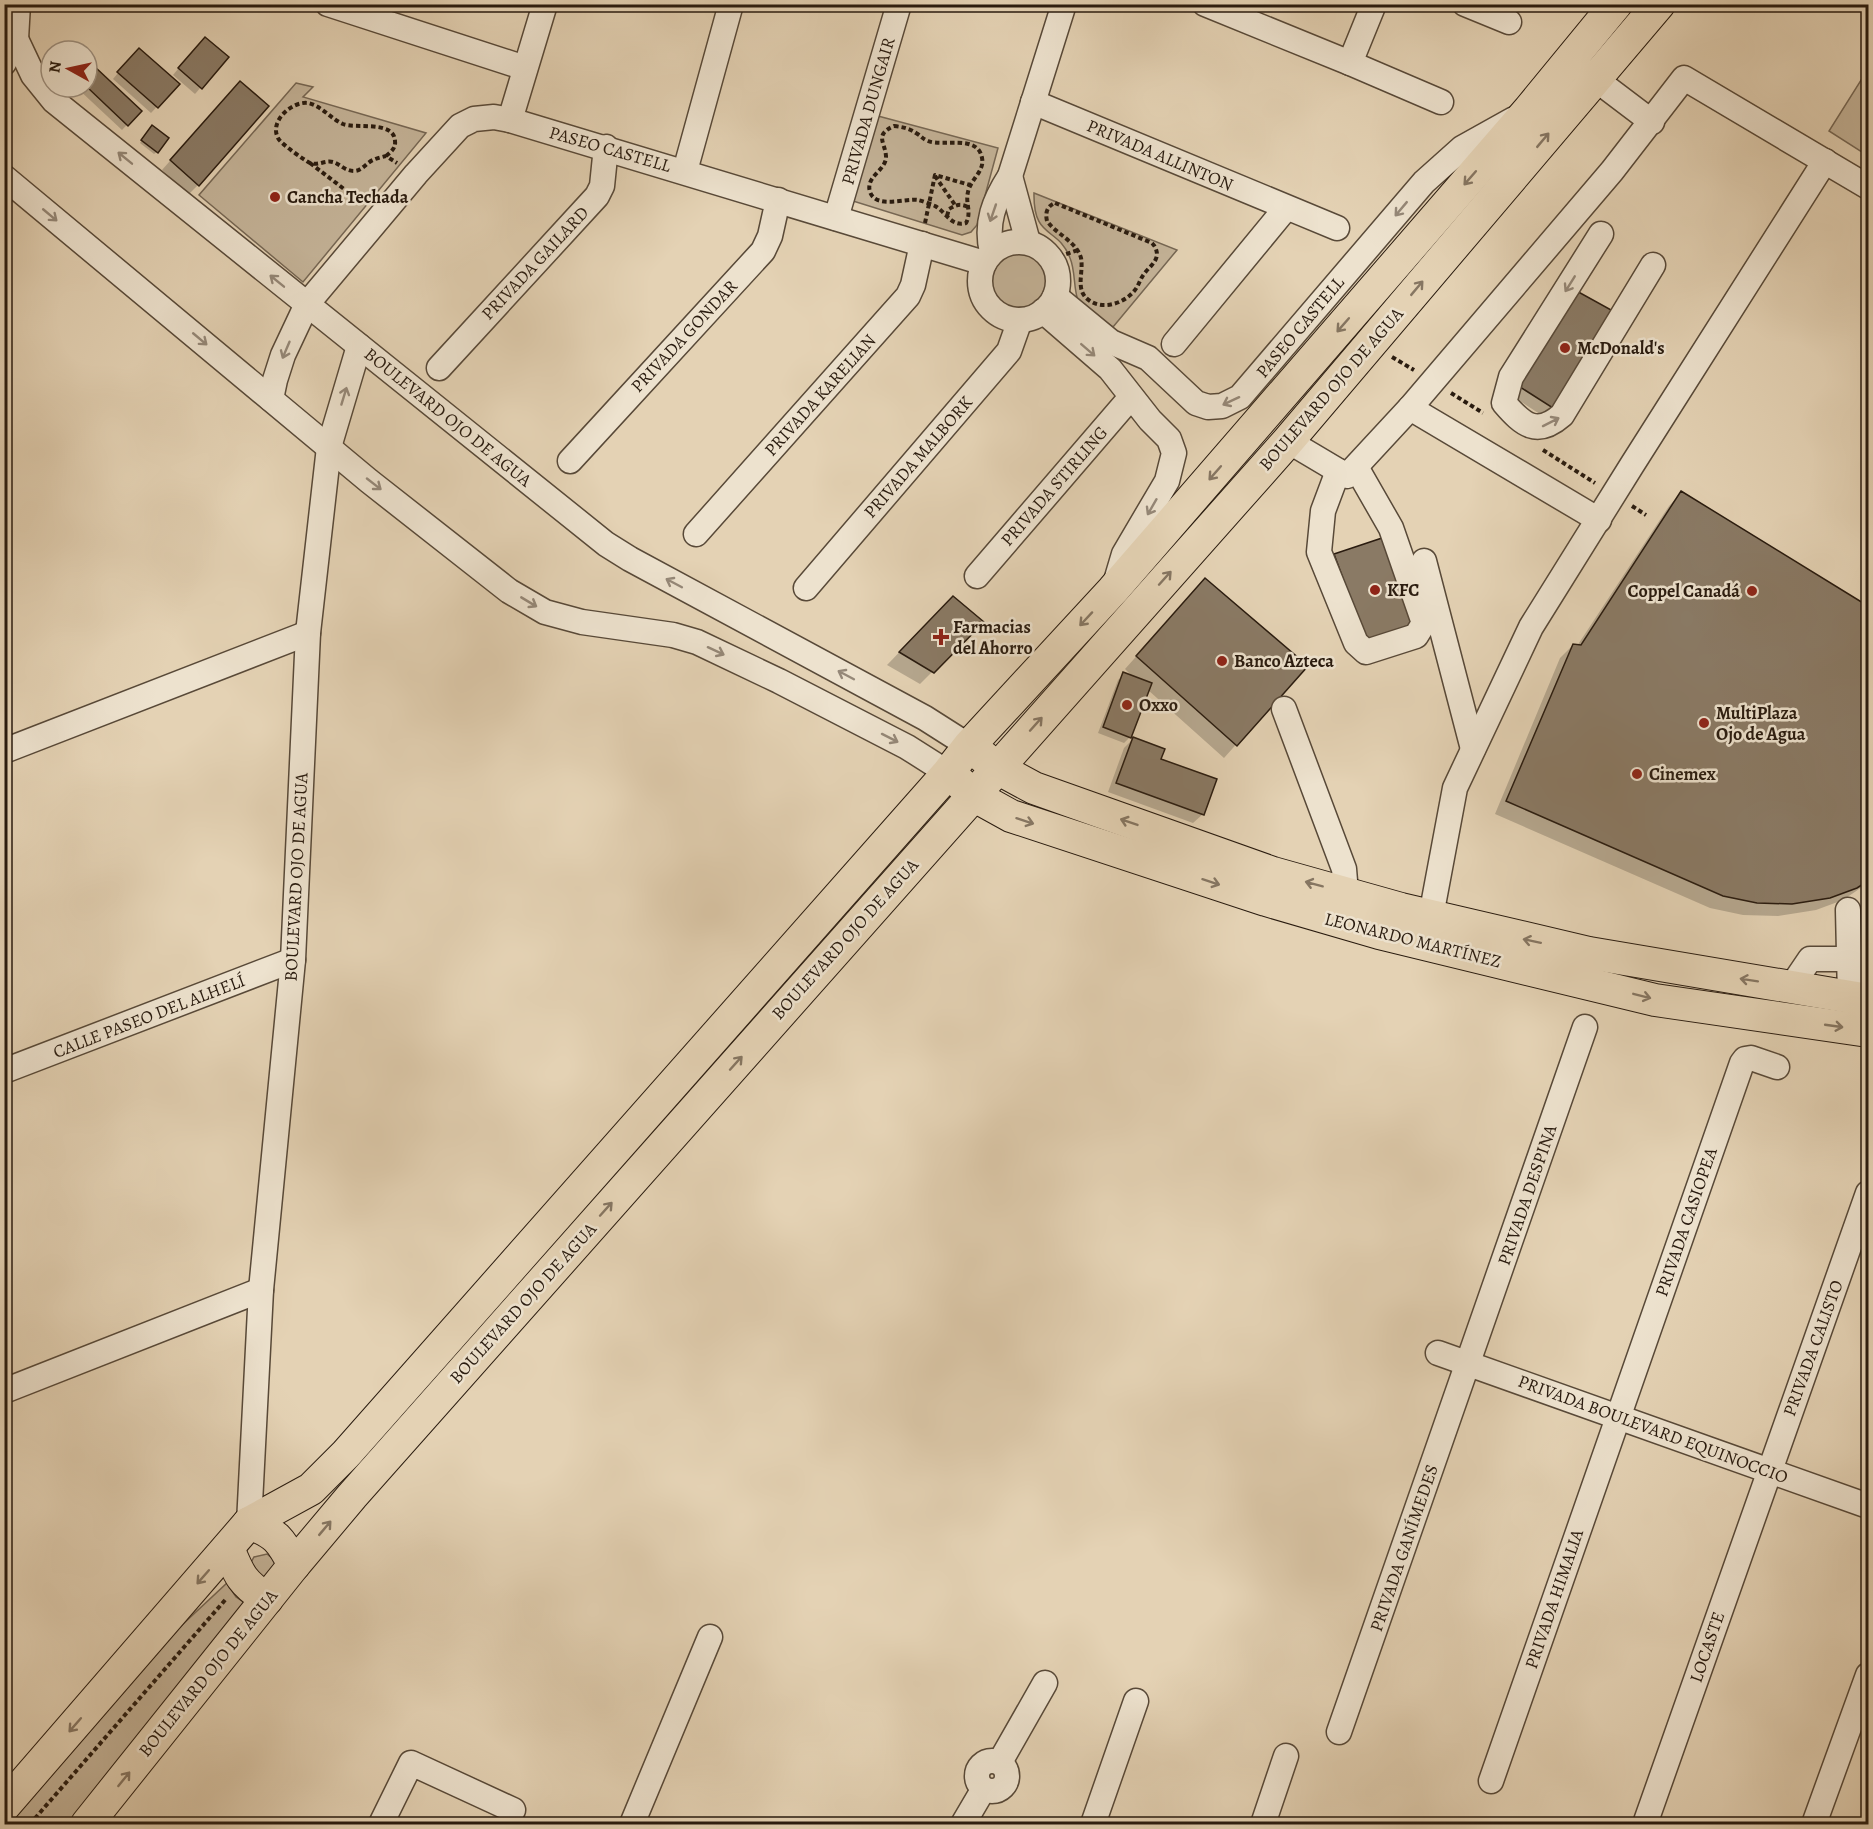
<svg xmlns="http://www.w3.org/2000/svg" width="1873" height="1829" font-family="Alegreya,serif">
<rect width="100%" height="100%" fill="#e4d2b4"/>
<filter id="stains"><feTurbulence type="fractalNoise" baseFrequency=".00333" numOctaves="4"/><feColorMatrix values="0 0 0 0 .2 0 0 0 0 .09 0 0 0 0 .02 0 0 0 .5 -.17"/></filter>
<radialGradient id="worn" r=".72"><stop offset=".6" stop-color="#630" stop-opacity="0"/><stop offset="1" stop-color="#630" stop-opacity=".3"/></radialGradient>
<!-- green -->
<g fill="#c4b398" stroke="#766754" stroke-width="1.5">
<path d="M1868 69V156L1829 131Z"/>
<path d="M296 83 313 87 303 97 426 133 303 282 199 195Z"/>
<path d="M878 116 998 148 977 225 971 232 962 235 853 201Z"/>
<path d="M1034 193 1177 250 1113 327C1102 320 1085 314 1079 303 1073 291 1076 272 1070 258 1058 226 1033 240 1034 193Z"/>
<circle cx="1019" cy="280" r="28"/>
<path d="M267 1554 278 1563 259 1586 249 1566 254 1557Z"/>
<path d="M227 1583 236 1597 250 1606 79 1824H6L152 1653Z"/>
</g>
<!-- shadow -->
<g fill="#0003">
<path d="M1533 4H1551L1546 9Z"/>
<path d="M199 44 227 57 195 94 173 75Z"/>
<path d="M133 55 178 84 151 113 113 79Z"/>
<path d="M87 76 140 111 122 130 76 87H87Z"/>
<path d="M231 92 198 185 189 194 162 170Z"/>
<path d="M150 130 157 152 154 154 140 143Z"/>
<path d="M1611 311 1546 418 1509 394Z"/>
<path d="M1681 493 1868 608V883L1843 900 1816 910 1778 916 1743 915 1710 908 1495 814 1560 658 1573 645 1577 646 1669 506Z"/>
<path d="M1193 593 1306 666 1224 758 1148 690 1130 737 1124 743 1098 733 1118 680 1124 674 1134 678 1125 669Z"/>
<path d="M940 610 982 622 920 684 887 665Z"/>
<path d="M1133 739 1159 760 1203 814 1193 823 1108 792 1124 748Z"/>
</g>
<!-- building -->
<g fill="#8a7a65" stroke="#291b0f" stroke-width="1.5">
<path d="M205 37 229 57 202 89 178 68Z"/>
<path d="M139 48 180 84 158 108 117 72Z"/>
<path d="M94 66 142 111 128 126 87 87V74Z"/>
<path d="M240 81 269 106 199 186 170 160Z"/>
<path d="M152 125 169 138 158 153 141 140Z"/>
<path d="M1573 289 1613 311 1556 410 1517 385Z"/>
<path d="M1681 491 1868 606V881L1857 888 1830 898 1792 904 1757 903 1723 896 1506 801 1573 644 1581 645Z"/>
<path d="M1385 537 1415 626 1367 644 1334 554Z"/>
<path d="M1205 578 1308 666 1237 746 1136 656Z"/>
<path d="M953 596 984 622 934 673 899 652Z"/>
<path d="M1123 672 1152 683 1131 738 1103 727Z"/>
<path d="M1133 737 1165 749 1161 759 1217 779 1204 815 1116 783Z"/>
</g>
<g fill="none" stroke-linecap="round" stroke-linejoin="round">
<!-- minor casing -->
<g stroke="#584938" stroke-width="27">
<g id="minor">
<path d="M328 4 525 68"/>
<path d="M1205 4 1350 63 1441 102"/>
<path d="M1465 4 1509 22"/>
<path d="M4 20 16 39 33 75 54 101 606 544 630 559 925 718 969 746"/>
<path d="M4 63 16 39 18 4"/>
<path d="M1350 63 1374 4"/>
<path d="M1582 69 1652 122"/>
<path d="M1033 102 1337 228"/>
<path d="M510 120 545 4"/>
<path d="M685 171 731 4"/>
<path d="M1010 176 1028 242"/>
<path d="M4 177 369 481 509 591 545 612 582 622 673 635 697 642 779 681 907 747 948 773"/>
<path d="M836 218 899 4"/>
<path d="M1601 234 1511 377 1504 403C1523 425 1537 437 1562 415L1653 265"/>
<circle cx="1019" cy="281" r="39"/>
<path d="M992 252C985 223 994 201 1010 176L1064 4"/>
<path d="M1055 296 1111 342 1148 358 1196 403 1208 407 1222 406 1240 397 1424 182 1462 148 1514 119"/>
<path d="M1043 311 1110 369 1150 420 1169 439 1174 453 1167 481 1124 554 1116 581"/>
<path d="M1174 344 1286 208"/>
<path d="M439 368 597 196 602 186 606 147"/>
<path d="M271 399 275 380 283 355 307 304 416 174 460 126 474 119 494 117 510 120 984 263"/>
<path d="M1410 408 1599 520"/>
<path d="M1288 441 1347 476 1410 408 1612 171 1684 78 1868 187"/>
<path d="M570 461 763 251 770 236 778 200"/>
<path d="M1338 471 1323 511 1319 552 1356 643 1366 652 1416 636 1424 623 1391 528 1356 467"/>
<path d="M696 534 908 296 913 285 922 244"/>
<path d="M1424 561 1473 749"/>
<path d="M977 576 1131 397"/>
<path d="M806 588 1009 351 1020 320"/>
<path d="M1284 709 1344 869 1346 893"/>
<path d="M4 751 308 633"/>
<path d="M1848 910 1850 997"/>
<path d="M1431 916 1455 788 1531 627 1632 465 1825 161"/>
<path d="M1791 987 1810 959H1848"/>
<path d="M4 1071 293 960"/>
<path d="M1438 1353 1868 1506"/>
<path d="M4 1391 261 1290"/>
<path d="M249 1523 261 1290 293 960 308 633 329 447 359 346"/>
<path d="M1339 1732 1585 1027"/>
<circle cx="992" cy="1776" r="15"/>
<path d="M1000 1762 1045 1683"/>
<path d="M1491 1781 1742 1063 1745 1059 1751 1058 1777 1067"/>
<path d="M381 1824 411 1763 513 1810"/>
<path d="M632 1824 710 1637"/>
<path d="M963 1824 983 1790"/>
<path d="M1093 1824 1136 1701"/>
<path d="M1263 1824 1286 1756"/>
<path d="M1645 1824 1868 1193"/>
<path d="M1814 1824 1868 1675"/>
</g>
</g>
<!-- major casing -->
<g stroke="#291b0f" stroke-width="34">
<g id="major">
<path d="M981 755 997 768 1034 788 1273 873 1401 909 1589 953 1868 1000"/>
<path d="M958 781 973 795 1011 816 1266 900 1379 933 1655 1000 1868 1031"/>
<path d="M249 1523C276 1533 281 1540 294 1565"/>
<path d="M228 1548C239 1575 242 1583 267 1599"/>
<path d="M4 1806 249 1523 311 1489 346 1454 948 773 969 746 1113 590 1529 110 1616 4"/>
<path d="M87 1824 294 1565 352 1496 1288 441 1659 4"/>
</g>
</g>
<!-- path -->
<g stroke="#291b0f" stroke-width="4" stroke-dasharray="4.5 3" stroke-linecap="butt">
<path d="M894 126C902 127 909 128 916 133 921 136 923 139 928 141 943 147 978 134 982 158 985 171 970 180 968 192 965 203 972 212 966 223 951 227 947 213 935 206 930 204 923 201 918 200 905 198 876 209 870 192 865 176 887 170 886 156 885 142 874 135 894 126Z"/>
<path d="M386 156C391 152 396 148 395 141 394 120 356 129 343 124 331 119 322 106 308 103 292 101 269 121 278 138 280 143 304 160 310 163 318 166 325 160 333 162 340 164 345 171 354 171 362 171 366 163 373 160 377 158 382 157 386 156L397 163"/>
<path d="M310 163 361 202"/>
<path d="M935 176 955 205"/>
<path d="M1055 203 1152 243C1155 246 1157 250 1157 255 1156 263 1148 268 1144 274 1140 279 1139 285 1135 290 1125 303 1104 310 1090 301 1074 291 1084 273 1081 258 1077 242 1056 234 1047 221 1045 213 1047 206 1055 203Z"/>
<path d="M947 216 949 209C956 205 960 203 968 207"/>
<path d="M925 223 935 175 970 185"/>
<path d="M1052 259 1078 250"/>
<path d="M1392 357 1414 370"/>
<path d="M1451 393 1483 413"/>
<path d="M1543 450 1595 483"/>
<path d="M1632 506 1646 515"/>
<path d="M30 1824 226 1599"/>
</g>
<!-- minor -->
<use href="#minor" stroke="#ede2ce" stroke-width="24"/>
<!-- major -->
<use href="#major" stroke="#e4d2b4" stroke-width="32"/>
</g>
<!-- one-way arrows -->
<defs><path id="oneway-shaft" d="M-6 0H5M1.5-3L5.5 0L1.5 3" fill="none" stroke-width="1.6" stroke-linecap="round" stroke-linejoin="round" transform="scale(1.5)"/></defs>
<g stroke="#867662">
<use href="#oneway-shaft" transform="translate(1543 140) rotate(-50)"/>
<use href="#oneway-shaft" transform="translate(1470 178) rotate(131)"/>
<use href="#oneway-shaft" transform="translate(1417 288) rotate(-50)"/>
<use href="#oneway-shaft" transform="translate(1343 325) rotate(131)"/>
<use href="#oneway-shaft" transform="translate(1215 473) rotate(131)"/>
<use href="#oneway-shaft" transform="translate(1165 578) rotate(-48)"/>
<use href="#oneway-shaft" transform="translate(1086 619) rotate(133)"/>
<use href="#oneway-shaft" transform="translate(1036 724) rotate(-48)"/>
<use href="#oneway-shaft" transform="translate(1025 821) rotate(18)"/>
<use href="#oneway-shaft" transform="translate(1129 822) rotate(-161)"/>
<use href="#oneway-shaft" transform="translate(1211 882) rotate(18)"/>
<use href="#oneway-shaft" transform="translate(1314 884) rotate(-165)"/>
<use href="#oneway-shaft" transform="translate(1532 941) rotate(-168)"/>
<use href="#oneway-shaft" transform="translate(1749 980) rotate(-171)"/>
<use href="#oneway-shaft" transform="translate(1642 996) rotate(14)"/>
<use href="#oneway-shaft" transform="translate(1834 1026) rotate(8)"/>
<use href="#oneway-shaft" transform="translate(736 1063) rotate(-48)"/>
<use href="#oneway-shaft" transform="translate(606 1209) rotate(-48)"/>
<use href="#oneway-shaft" transform="translate(325 1528) rotate(-50)"/>
<use href="#oneway-shaft" transform="translate(203 1577) rotate(131)"/>
<use href="#oneway-shaft" transform="translate(75 1725) rotate(131)"/>
<use href="#oneway-shaft" transform="translate(124 1779) rotate(-51)"/>
</g>
<g stroke="#958878">
<use href="#oneway-shaft" transform="translate(125 158) rotate(-141)"/>
<use href="#oneway-shaft" transform="translate(1401 209) rotate(130)"/>
<use href="#oneway-shaft" transform="translate(993 213) rotate(109)"/>
<use href="#oneway-shaft" transform="translate(50 215) rotate(40)"/>
<use href="#oneway-shaft" transform="translate(277 281) rotate(-141)"/>
<use href="#oneway-shaft" transform="translate(1570 284) rotate(122)"/>
<use href="#oneway-shaft" transform="translate(200 339) rotate(40)"/>
<use href="#oneway-shaft" transform="translate(286 350) rotate(113)"/>
<use href="#oneway-shaft" transform="translate(1088 350) rotate(41)"/>
<use href="#oneway-shaft" transform="translate(344 396) rotate(-73)"/>
<use href="#oneway-shaft" transform="translate(1231 401) rotate(155)"/>
<use href="#oneway-shaft" transform="translate(1551 422) rotate(-27)"/>
<use href="#oneway-shaft" transform="translate(374 484) rotate(38)"/>
<use href="#oneway-shaft" transform="translate(1152 507) rotate(120)"/>
<use href="#oneway-shaft" transform="translate(674 583) rotate(-152)"/>
<use href="#oneway-shaft" transform="translate(529 602) rotate(31)"/>
<use href="#oneway-shaft" transform="translate(716 651) rotate(25)"/>
<use href="#oneway-shaft" transform="translate(846 675) rotate(-152)"/>
<use href="#oneway-shaft" transform="translate(890 738) rotate(27)"/>
</g>
<!-- markers -->
<g fill="#8f2418" stroke="#ede2ce" stroke-width="2">
<circle cx="275" cy="197" r="6"/>
<circle cx="1565" cy="348" r="6"/>
<circle cx="1375" cy="590" r="6"/>
<circle cx="1752" cy="591" r="6"/>
<path d="M938 628h6v6h6v6h-6v6h-6v-6h-6v-6h6z"/>
<circle cx="1222" cy="661" r="6"/>
<circle cx="1127" cy="705" r="6"/>
<circle cx="1704" cy="723" r="6"/>
<circle cx="1637" cy="774" r="6"/>
</g>
<g text-anchor="middle" dominant-baseline="central" stroke-width="5" stroke-linejoin="round" paint-order="stroke">
<!-- street labels -->
<g font-size="18" fill="#291b0f" stroke="#ede2ce">
<text transform="translate(868 111) rotate(-74)">PRIVADA DUNGAIR</text>
<text transform="translate(610 149) rotate(16)">PASEO CASTELL</text>
<text transform="translate(1160 155) rotate(23)">PRIVADA ALLINTON</text>
<text transform="translate(535 263) rotate(-47)">PRIVADA GAILARD</text>
<text transform="translate(1300 327) rotate(-50)">PASEO CASTELL</text>
<text transform="translate(684 336) rotate(-47)">PRIVADA GONDAR</text>
<text transform="translate(1331 389) rotate(-49)">BOULEVARD OJO DE AGUA</text>
<text transform="translate(820 395) rotate(-48)">PRIVADA KARELIAN</text>
<text transform="translate(448 417) rotate(39)">BOULEVARD OJO DE AGUA</text>
<text transform="translate(918 457) rotate(-49)">PRIVADA MALBORK</text>
<text transform="translate(1054 486) rotate(-49)">PRIVADA STIRLING</text>
<text transform="translate(296 877) rotate(-87)">BOULEVARD OJO DE AGUA</text>
<text transform="translate(845 939) rotate(-48)">BOULEVARD OJO DE AGUA</text>
<text transform="translate(1413 940) rotate(14)">LEONARDO MARTÍNEZ</text>
<text transform="translate(149 1016) rotate(-21)">CALLE PASEO DEL ALHELÍ</text>
<text transform="translate(1527 1195) rotate(-71)">PRIVADA DESPINA</text>
<text transform="translate(1686 1222) rotate(-71)">PRIVADA CASIOPEA</text>
<text transform="translate(523 1303) rotate(-48)">BOULEVARD OJO DE AGUA</text>
<text transform="translate(1813 1348) rotate(-70)">PRIVADA CALISTO</text>
<text transform="translate(1653 1429) rotate(20)">PRIVADA BOULEVARD EQUINOCCIO</text>
<text transform="translate(1404 1548) rotate(-71)">PRIVADA GANÍMEDES</text>
<text transform="translate(1554 1599) rotate(-71)">PRIVADA HIMALIA</text>
<text transform="translate(1707 1647) rotate(-71)">LOCASTE</text>
<text transform="translate(208 1673) rotate(-51)">BOULEVARD OJO DE AGUA</text>
</g>
<!-- poi labels -->
<g font-size="18" font-weight="bold" fill="#291b0f" stroke="#ede2ce" text-anchor="start">
<text x="287" y="197">Cancha Techada</text>
<text x="1577" y="348">McDonald's</text>
<text x="1387" y="590">KFC</text>
<text x="1740" y="591" text-anchor="end">Coppel Canadá</text>
<text x="953" y="627">Farmacias<tspan x="953" dy="21">del Ahorro</tspan></text>
<text x="1234" y="661">Banco Azteca</text>
<text x="1139" y="705">Oxxo</text>
<text x="1716" y="713">MultiPlaza<tspan x="1716" dy="21">Ojo de Agua</tspan></text>
<text x="1649" y="774">Cinemex</text>
</g>
</g>
<!-- margin -->
<rect width="1873" height="1829" fill="none" stroke="#e4d2b4" stroke-width="24"/>
<rect x="6" y="6" width="1861" height="1817" fill="none" stroke="#291b0f" stroke-width="3"/>
<rect x="12" y="12" width="1849" height="1805" fill="none" stroke="#291b0f" stroke-width="1.5"/>
<!-- north arrow -->
<g transform="translate(69 69) rotate(278)"><circle r="28" fill="#ede2ce" stroke="#9f9282" stroke-width="1.5"/>
<path d="M0-4.5L10 22L0 15L-10 22Z" fill="#8f2418"/>
<text y="-9" font-size="16" font-weight="bold" text-anchor="middle" fill="#291b0f">N</text>
</g>
<rect width="100%" height="100%" filter="url(#stains)"/>
<rect width="100%" height="100%" fill="url(#worn)"/>
</svg>
